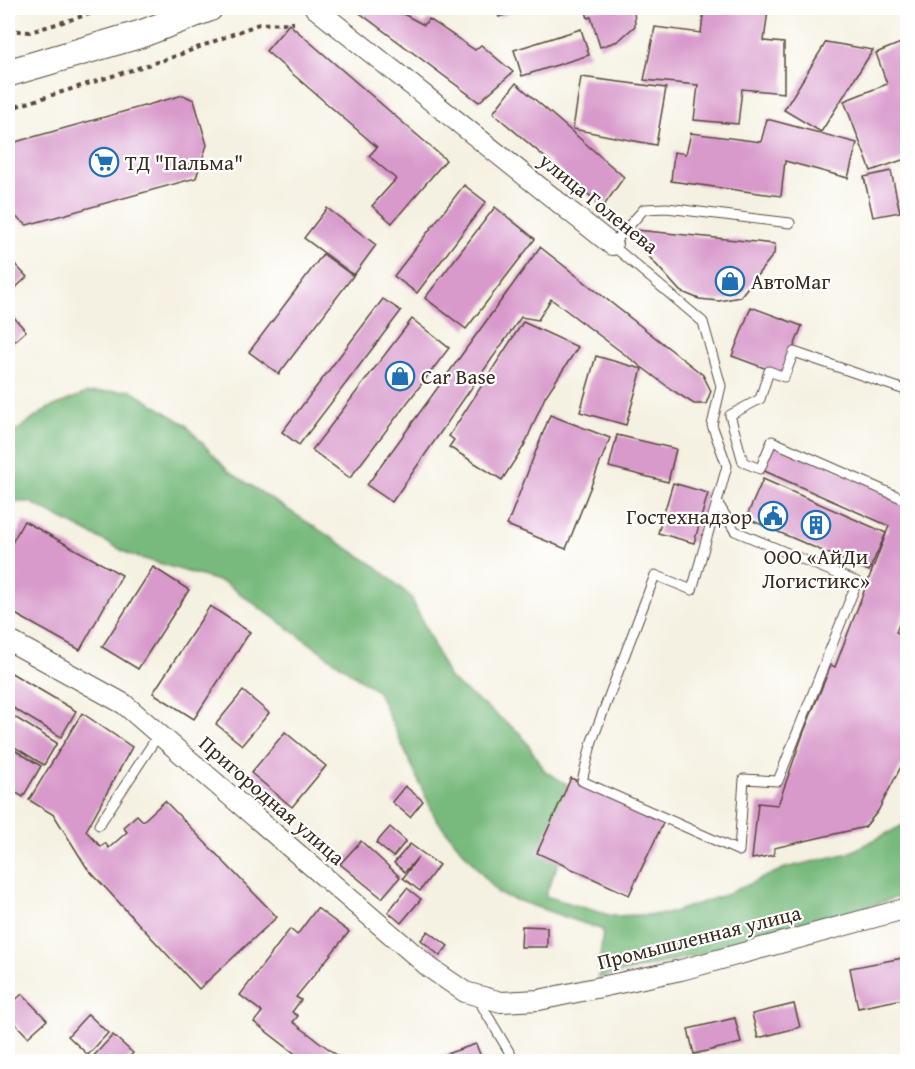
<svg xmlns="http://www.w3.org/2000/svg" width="915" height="1069" font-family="'Gentium Book Plus',serif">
<rect width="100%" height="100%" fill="#fff"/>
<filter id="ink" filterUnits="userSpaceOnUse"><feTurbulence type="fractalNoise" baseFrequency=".0167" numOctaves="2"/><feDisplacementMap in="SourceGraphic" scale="12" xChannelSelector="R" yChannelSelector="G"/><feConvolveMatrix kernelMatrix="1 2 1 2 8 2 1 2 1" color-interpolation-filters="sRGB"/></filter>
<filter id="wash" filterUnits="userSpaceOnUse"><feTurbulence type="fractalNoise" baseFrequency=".008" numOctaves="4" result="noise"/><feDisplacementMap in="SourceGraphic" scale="24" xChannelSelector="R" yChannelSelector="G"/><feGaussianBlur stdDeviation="1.35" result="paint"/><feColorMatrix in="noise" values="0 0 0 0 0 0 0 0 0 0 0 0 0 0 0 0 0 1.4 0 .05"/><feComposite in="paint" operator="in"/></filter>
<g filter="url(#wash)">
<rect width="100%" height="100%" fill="#f5f1e2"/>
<!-- forest -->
<path fill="#78ba7d" stroke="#5a724e" stroke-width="1.5" d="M130 390 185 424 228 471 377 567 411 597 449 678 521 734 545 771 576 790 579 812 545 896 612 916 667 914 725 895 785 868 849 853 907 823V892L901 896 770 938 598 978 603 930 499 894 436 819 378 692 225 583 131 555 30 502H8V437L47 409 86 393Z"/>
<g id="blocks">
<!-- building -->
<g fill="#d899cb">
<path d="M353 8H392L424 25 429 19 475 50 481 45 513 72 479 102Z"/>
<path d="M495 8H524L499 17Z"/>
<path d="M634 8 635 26 618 41 600 47 591 17 588 18 585 9Z"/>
<path d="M704 8 768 10 764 41 784 43V93L742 89 738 124 694 120 698 85 644 80 655 27 701 33Z"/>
<path d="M289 24 446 160 392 223 372 206 396 179 369 156 377 147 266 51Z"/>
<path d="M581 29 589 55 522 76 514 50Z"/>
<path d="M908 40V158L871 171 844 101 887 84 876 53Z"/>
<path d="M826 42 873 50 821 132 784 110Z"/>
<path d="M581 77 666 88 656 145 573 129Z"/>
<path d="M516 83 624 177 603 207 493 113Z"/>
<path d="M183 95 194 100 207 145 196 178 27 225 8 211V144Z"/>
<path d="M767 119 857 143 848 178 785 161 781 196 671 181 674 152 686 154 691 133 761 142Z"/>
<path d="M891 171 900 212 873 217 864 177Z"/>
<path d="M464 185 486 202 417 293 394 276Z"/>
<path d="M495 207 535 239 466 329 425 298Z"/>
<path d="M327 208 376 245 354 275 304 238Z"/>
<path d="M636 230 775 244 774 254 740 297 719 301 699 299 680 291 635 241Z"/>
<path d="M540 247 703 375 711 391 706 404H694L672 390 551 299 538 320 521 317 392 502 367 485Z"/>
<path d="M323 254 353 276 279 374 249 352Z"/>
<path d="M8 257 27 277 8 295Z"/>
<path d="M383 299 401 311 299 445 282 432Z"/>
<path d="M751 307 802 326 783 375 732 356Z"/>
<path d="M10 313 26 331 8 347V315Z"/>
<path d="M412 319 449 348 350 478 312 450Z"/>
<path d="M523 322 578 347 545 397 524 446 502 480 449 447 454 440 449 436Z"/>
<path d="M596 356 642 369 626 425 580 412Z"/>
<path d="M550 415 610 438 566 549 507 525Z"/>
<path d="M617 435 676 449 668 482 609 467Z"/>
<path d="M772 441 908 501V602L896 632 908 637V753L878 811 865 827 774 848V855L752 859 758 803 778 805 803 734 831 665 835 667 889 526 760 469Z"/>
<path d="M763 479 886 533 869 571 746 518Z"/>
<path d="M673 483 708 493 694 543 658 533Z"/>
<path d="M24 521 122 575 80 650 8 610V550Z"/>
<path d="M153 567 189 590 138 669 102 647Z"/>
<path d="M210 606 250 632 194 719 153 693Z"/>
<path d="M8 671 76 711 61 737 8 705Z"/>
<path d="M243 691 269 713 242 745 216 724Z"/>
<path d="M8 713 57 743 44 765 8 743Z"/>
<path d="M82 713 132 747 86 831 101 847 105 843 109 848 127 832 123 827 137 815 143 821 165 801 277 917 199 989 87 868 54 815 29 800Z"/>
<path d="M285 732 326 766 292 807 251 773Z"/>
<path d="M8 746 41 766 23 797 8 788Z"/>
<path d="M571 778 664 821 629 895 537 853Z"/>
<path d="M405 786 423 801 410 817 392 802Z"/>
<path d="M390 827 406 841 393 857 376 843Z"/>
<path d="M361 841 400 877 382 898 340 864Z"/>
<path d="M410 844 439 865 420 891 403 878 418 857 405 872 394 863Z"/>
<path d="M407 888 421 899 401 923 388 912Z"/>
<path d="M317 908 349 932 296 997 301 1000 292 1012 298 1016 293 1022 346 1062H306L254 1022 262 1012 240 995 290 929 297 935Z"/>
<path d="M522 926 547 927V947H521Z"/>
<path d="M428 931 448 946 440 956 421 940Z"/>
<path d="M908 957V998L858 1008 850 968Z"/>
<path d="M22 994 47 1020 28 1037 8 1016V1007Z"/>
<path d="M794 1004 800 1027 758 1038 752 1014Z"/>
<path d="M88 1014 108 1033 88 1055 68 1036Z"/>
<path d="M735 1018 741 1043 694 1054 688 1029Z"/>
<path d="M113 1035 133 1053 125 1062H88Z"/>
<path d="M476 1044 483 1062H425V1061Z"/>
</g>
</g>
</g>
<g filter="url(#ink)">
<use href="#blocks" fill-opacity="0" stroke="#57483b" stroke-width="1.5"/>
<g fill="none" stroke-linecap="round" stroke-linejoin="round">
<!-- lane casing -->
<g stroke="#57483b" stroke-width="11">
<g id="lane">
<path d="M908 391 794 352 784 377 769 371 760 399 730 415 743 462 760 469 772 441 908 501"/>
<path d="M717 502 735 531 857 582 778 781 744 779 739 851 582 781 592 741 655 575 692 590Z"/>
<path d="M717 502 727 466 712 425 721 386 703 322 612 245 644 209 667 208 790 223"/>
<path d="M99 825 159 734"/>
<path d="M483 997 482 1006 514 1060 511 1062"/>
</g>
</g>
<!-- street casing -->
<g stroke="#57483b" stroke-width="22">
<g id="street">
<path d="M315 8 612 245"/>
<path d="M8 640 124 704 430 968 465 992 501 1002 539 1000 681 970 908 908"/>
</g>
</g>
<!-- secondary casing -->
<g stroke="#57483b" stroke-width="29">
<path id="secondary" d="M8 73 141 34 209 8"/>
</g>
<!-- path -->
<g stroke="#57483b" stroke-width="4" stroke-dasharray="4.5 4.5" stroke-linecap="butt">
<path d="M8 30 30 32 109 8"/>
<path d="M8 109 176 56 259 24 294 23"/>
</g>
<!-- lane -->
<use href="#lane" stroke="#fff" stroke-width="9"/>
<!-- street -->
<use href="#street" stroke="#fff" stroke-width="20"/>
<!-- secondary -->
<use href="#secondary" stroke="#fff" stroke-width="27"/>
</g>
</g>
<!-- icons -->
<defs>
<g id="supermarket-ring" transform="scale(1.5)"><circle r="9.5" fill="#fff" stroke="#1f6fb2" stroke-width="1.5"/><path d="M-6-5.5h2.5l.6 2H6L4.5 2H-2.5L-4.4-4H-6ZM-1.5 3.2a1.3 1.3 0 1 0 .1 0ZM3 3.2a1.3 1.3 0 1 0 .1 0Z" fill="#1f6fb2"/></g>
<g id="shop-ring" transform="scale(1.5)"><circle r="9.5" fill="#fff" stroke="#1f6fb2" stroke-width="1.5"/><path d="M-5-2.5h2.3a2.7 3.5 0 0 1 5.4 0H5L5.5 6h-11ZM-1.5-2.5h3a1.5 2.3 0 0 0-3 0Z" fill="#1f6fb2"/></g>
<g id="civic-ring" transform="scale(1.5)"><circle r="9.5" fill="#fff" stroke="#1f6fb2" stroke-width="1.5"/><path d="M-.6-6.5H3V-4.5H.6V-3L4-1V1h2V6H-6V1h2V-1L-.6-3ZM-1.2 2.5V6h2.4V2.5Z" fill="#1f6fb2"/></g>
<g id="building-ring" transform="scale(1.5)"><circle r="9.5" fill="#fff" stroke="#1f6fb2" stroke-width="1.5"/><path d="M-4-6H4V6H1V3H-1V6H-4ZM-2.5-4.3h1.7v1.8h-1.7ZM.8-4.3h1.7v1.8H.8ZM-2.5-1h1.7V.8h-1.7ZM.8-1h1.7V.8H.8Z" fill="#1f6fb2"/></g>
</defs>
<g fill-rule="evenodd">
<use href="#supermarket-ring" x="104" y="162"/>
<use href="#shop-ring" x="730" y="281"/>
<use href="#shop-ring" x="400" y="376"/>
<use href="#civic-ring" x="773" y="516"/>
<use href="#building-ring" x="816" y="525"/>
</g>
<g text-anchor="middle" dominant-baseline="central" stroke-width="4.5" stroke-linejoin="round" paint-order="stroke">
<!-- poi labels -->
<g font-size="21" fill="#3b2a1e" stroke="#fff" text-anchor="start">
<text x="125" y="162">ТД "Пальма"</text>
<text x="751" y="281">АвтоМаг</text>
<text x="421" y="376">Car Base</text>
<text x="752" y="516" text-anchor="end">Гостехнадзор</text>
<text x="816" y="556" text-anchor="middle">ООО «АйДи<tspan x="816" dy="24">Логистикс»</tspan></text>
</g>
<!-- street labels -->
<g font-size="21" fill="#3b2a1e" stroke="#fff">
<text transform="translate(599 203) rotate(39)">улица Голенева</text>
<text transform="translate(272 800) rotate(41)">Пригородная улица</text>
<text transform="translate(699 937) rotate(-14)">Промышленная улица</text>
</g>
</g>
<!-- margin -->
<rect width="915" height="1069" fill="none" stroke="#fff" stroke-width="30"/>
</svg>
